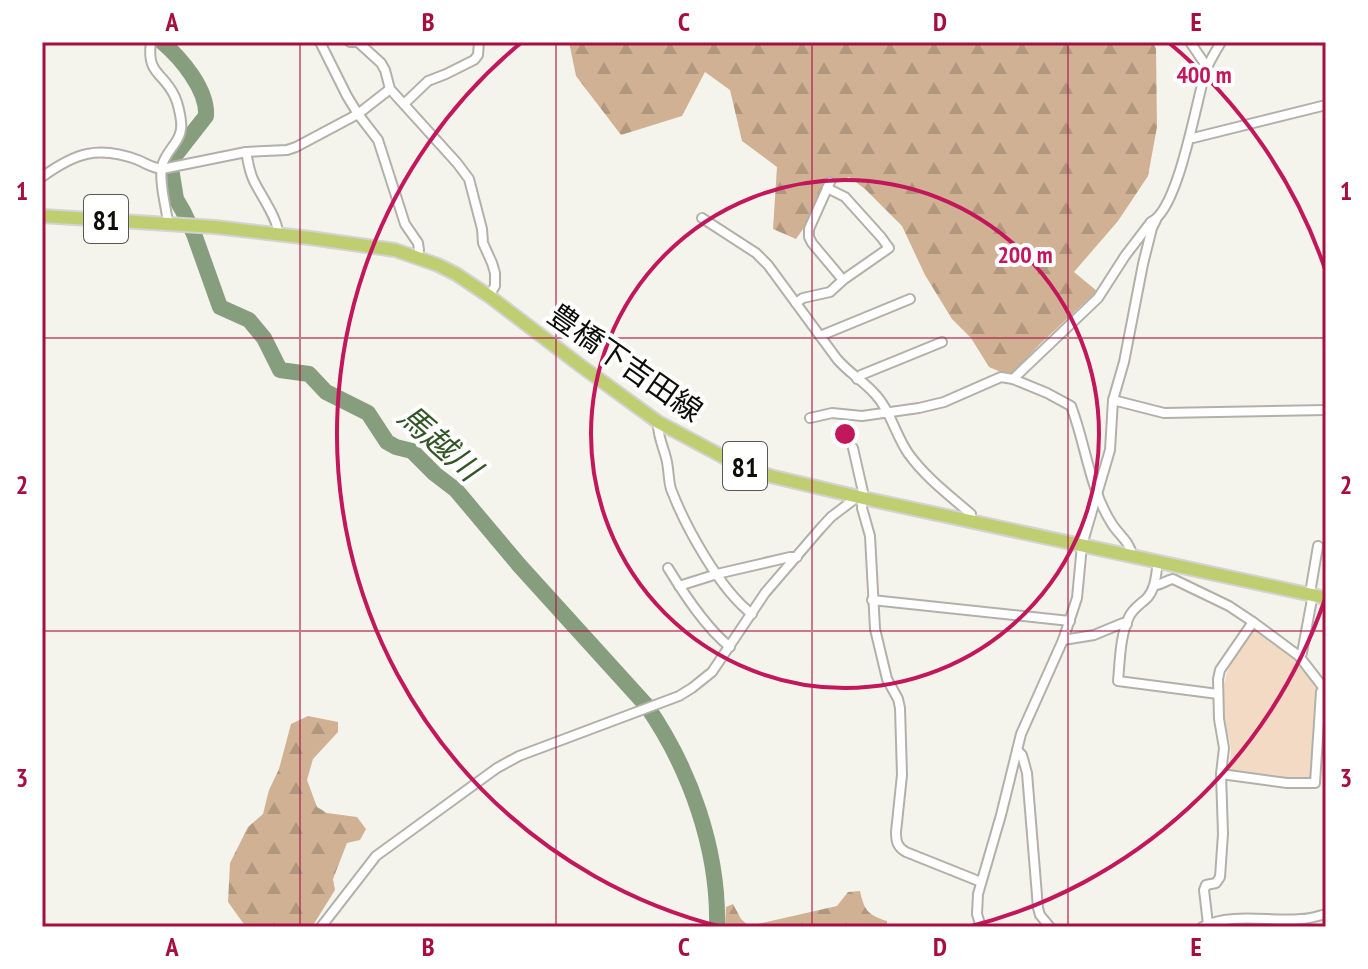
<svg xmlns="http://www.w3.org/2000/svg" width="1368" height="969" font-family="'PT Sans Narrow','Noto Sans JP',sans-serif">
<defs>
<pattern id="forest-firs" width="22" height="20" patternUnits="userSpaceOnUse" patternTransform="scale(2)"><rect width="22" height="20" fill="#d0b194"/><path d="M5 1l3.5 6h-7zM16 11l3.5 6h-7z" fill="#b1977e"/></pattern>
</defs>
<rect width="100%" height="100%" fill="#f5f4ec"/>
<!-- green -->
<path fill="#f3dac4" d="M1256 626 1299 659 1320 688 1312 781 1287 780 1228 770C1229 764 1231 757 1231 751 1231 740 1225 730 1224 719 1218 677 1232 658 1256 626Z"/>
<!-- forest -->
<g fill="url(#forest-firs)">
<path d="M569 42H1153L1156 49 1157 127 1148 176 1118 221 1074 272 1097 291 1040 344 1010 376 989 367 971 338 952 319 925 275 902 226 865 189 849 177 826 187 817 209 796 239 773 229 777 167 742 141 730 90 705 72 682 116 621 135 576 76Z"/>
<path d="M308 716 338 722V732L313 759 307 780 317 807 327 813 357 817 366 829 360 840 347 843 333 879 335 890 312 927H246L228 902 230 863 248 827 263 814 269 790 279 769 291 724Z"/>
<path d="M860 891C864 910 868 915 887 921V927H725L726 907 733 904 741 919 749 926 837 906 848 892Z"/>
</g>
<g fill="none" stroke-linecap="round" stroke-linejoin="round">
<!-- river -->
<path stroke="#869e7e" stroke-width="16" d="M162 42C181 58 208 90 206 116L170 162 176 199 183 211 194 234 220 307 249 320 264 338 280 370 309 374 326 392 368 413 387 442 396 447 412 451 435 474 456 490 519 565 646 705C690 768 719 850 717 927"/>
<!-- street casing -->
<g stroke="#b2b1a9" stroke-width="12">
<g id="street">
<path d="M151 42C146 75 164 72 175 97 178 104 180 113 181 121 184 141 166 149 162 166 159 184 166 205 168 223"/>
<path d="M320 42 347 96 358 114 378 140 405 224 418 243 419 250 417 257"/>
<path d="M350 42H358L381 63 385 70 390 89 457 163 469 179 482 229 483 243 492 263 495 273V286L489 296"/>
<path d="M1190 42 1207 67"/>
<path d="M404 104 428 81 446 74 474 60 478 55 479 42"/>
<path d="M1190 136 1193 138 1326 105"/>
<path d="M246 152C248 161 249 170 253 179 259 193 279 220 278 234"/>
<path d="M42 177C75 153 98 145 138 160 147 164 152 168 162 169L246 152 287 150 296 147 358 114 390 89"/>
<path d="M830 182 809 229V237L812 243 843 280"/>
<path d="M702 218 756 253 768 265 837 359C848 372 862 380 874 393 890 409 895 434 908 453 925 477 949 495 971 514V522"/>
<path d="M796 303 803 298 830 292 843 280 889 248 881 237 845 197 827 188"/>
<path d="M820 336 910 299"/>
<path d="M857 379 861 375 942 342"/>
<path d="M1013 379 1098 298 1125 256 1151 222C1179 209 1196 101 1206 70 1210 60 1216 51 1221 42"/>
<path d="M1113 400 1164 413 1326 410"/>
<path d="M810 418 832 413 862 416 919 408 944 402 1001 377 1013 379 1047 393 1071 406C1086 445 1089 488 1112 524 1119 535 1130 542 1132 555"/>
<path d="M658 422C657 434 663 446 666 458 669 468 668 479 671 489 685 526 720 590 752 614"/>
<path d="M853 448 863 492 862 508 870 536 875 629 887 679 898 699 900 708 902 775 896 832C896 841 897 847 906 852L981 882"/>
<path d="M1158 561C1156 574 1156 588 1147 598 1141 604 1133 608 1129 617 1120 636 1120 660 1118 681L1218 694"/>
<path d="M668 568C684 594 706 628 730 647"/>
<path d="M1155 585C1162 585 1166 580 1173 579L1229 606 1253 622 1299 656 1326 691"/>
<path d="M679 586 717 574 790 557H797"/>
<path d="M1310 593 1318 546"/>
<path d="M872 600 1070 621"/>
<path d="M1063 640 1094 635 1123 623 1127 624"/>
<path d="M1299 656 1302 653 1313 594"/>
<path d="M1017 750 1022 755 1027 773 1038 908 1040 915 1050 927"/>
<path d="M1221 774 1287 783H1315L1321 692 1323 688"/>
<path d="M1208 924 1204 890 1206 885 1216 883 1220 877 1223 834 1221 774 1224 748 1219 719 1218 679 1220 670 1253 622"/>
<path d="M321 927 376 856 497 768 519 756 679 696 692 688 712 672 765 593 820 529 831 517 852 501 854 496"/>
<path d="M981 927 977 914 978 894 1001 815 1021 734 1063 640 1077 598 1082 545 1110 450 1113 400 1124 362 1143 264 1152 228 1156 220"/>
<path d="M1202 927C1232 912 1269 922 1301 919 1310 919 1318 916 1326 914"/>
</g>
</g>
<!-- primary casing -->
<g stroke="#d3d3d3" stroke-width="16">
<path id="primary" d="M42 216 215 227 310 238 395 250 438 265 456 274 489 296 581 366 658 422 731 461 770 476 863 498 1326 598"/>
</g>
<!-- street -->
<use href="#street" stroke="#fff" stroke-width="8"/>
<!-- primary -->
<use href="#primary" stroke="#bfce71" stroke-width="12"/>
</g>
<!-- grid -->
<path fill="none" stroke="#a60e40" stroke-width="2" stroke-opacity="0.55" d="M300 42V927M556 42V927M812 42V927M1068 42V927M42 338H1326M42 631H1326"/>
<!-- distance rings -->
<g fill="none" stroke="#c2185b" stroke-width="4">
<circle cx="845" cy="434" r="254"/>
<path d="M1325 599A508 508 0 0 1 968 927M722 927A508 508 0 0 1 522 42M1168 42A508 508 0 0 1 1325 269"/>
</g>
<g text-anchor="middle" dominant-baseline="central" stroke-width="8" stroke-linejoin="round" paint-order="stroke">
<!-- shield labels -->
<g fill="#fff" stroke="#565654" stroke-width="2">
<rect x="84" y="195" width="44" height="48" rx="6"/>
<rect x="723" y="442" width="44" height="48" rx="6"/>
</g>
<g font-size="28" font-weight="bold" fill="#0d0d0a">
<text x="106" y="219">81</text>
<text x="745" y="466">81</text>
</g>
<!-- street labels -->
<g font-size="30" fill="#0d0d0a" stroke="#fff">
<text transform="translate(626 362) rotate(35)">豊橋下吉田線</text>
</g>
<!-- water labels -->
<g font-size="32" font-style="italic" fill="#345627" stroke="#fff">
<text transform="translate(440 442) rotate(41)">馬越川</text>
</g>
</g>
<circle cx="845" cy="434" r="12" fill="#c2185b" stroke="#fff" stroke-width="4"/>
<g font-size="24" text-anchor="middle" font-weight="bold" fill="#c2185b" stroke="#fff" stroke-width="8" stroke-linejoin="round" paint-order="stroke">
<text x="1204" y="83">400 m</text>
<text x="1025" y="263">200 m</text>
</g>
<!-- border -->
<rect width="1368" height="969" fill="none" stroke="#ffffff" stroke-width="88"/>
<rect x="44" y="44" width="1280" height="881" fill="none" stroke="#a60e40" stroke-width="3"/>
<g font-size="26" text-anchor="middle" font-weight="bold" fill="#a60e40">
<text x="172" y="31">A</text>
<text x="428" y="31">B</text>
<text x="684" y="31">C</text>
<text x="940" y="31">D</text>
<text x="1196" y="31">E</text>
<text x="22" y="200">1</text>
<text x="1346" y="200">1</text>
<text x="22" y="494">2</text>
<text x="1346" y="494">2</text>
<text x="22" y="787">3</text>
<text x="1346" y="787">3</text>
<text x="172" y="956">A</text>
<text x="428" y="956">B</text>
<text x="684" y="956">C</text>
<text x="940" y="956">D</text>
<text x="1196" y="956">E</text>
</g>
</svg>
